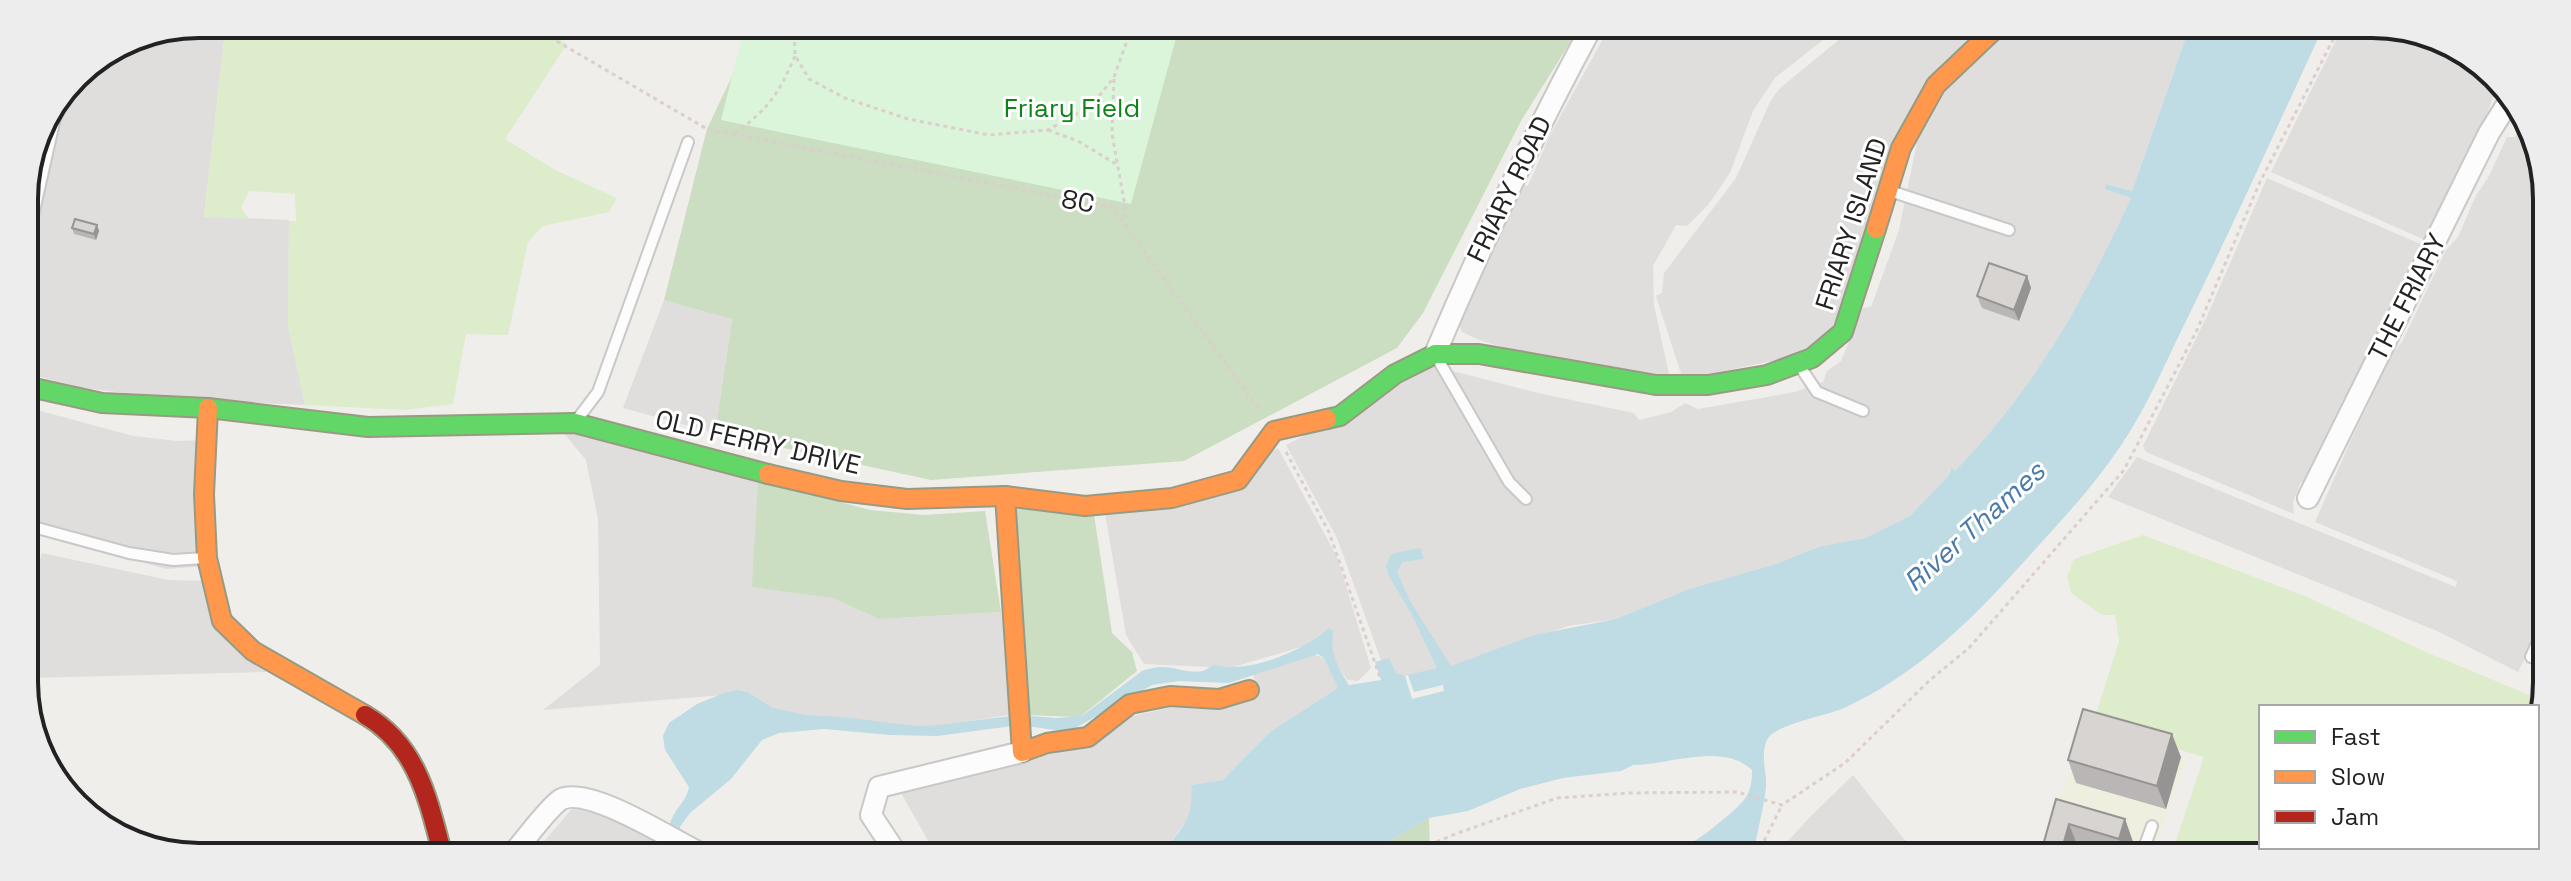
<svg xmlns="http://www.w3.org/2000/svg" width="2571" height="881" font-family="'Space Grotesk',sans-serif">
<rect width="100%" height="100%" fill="#f0eeeb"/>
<!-- residential -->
<g fill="#dfdedc">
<path d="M199 24H226L204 216 289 220 288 326 305 405 184 400 83 388 25 373V255L28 223 61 96 76 75 132 37Z"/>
<path d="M1609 28H1838L1775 78 1753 111 1730 173 1708 205 1687 226 1676 225 1653 266 1654 305 1673 393 1537 358 1479 340 1462 332 1459 324 1460 315 1488 259 1507 181 1528 186 1550 135Z"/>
<path d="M1852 29H1981L1940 66 1823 350 1683 380 1656 296 1662 293 1664 273 1736 178 1770 102 1779 89Z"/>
<path d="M2008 29H2189L2132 191 2107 184 2106 189 2131 198 2099 268 2035 376 1985 440 1955 471 1950 469 1949 475 1910 516 1865 538 1818 547 1776 564 1689 589 1616 619 1568 626 1451 666 1405 676 1387 677 1337 538 1286 445 1434 366 1538 393 1634 413 1639 420 1671 412 1685 403 1698 409 1795 392 1823 382 1827 371 1841 361 1863 308 1871 307 1899 230 1917 142 1949 85Z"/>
<path d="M2341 30H2418L2503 83 2505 87 2500 96 2493 97 2487 114 2488 123 2425 240 2271 172Z"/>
<path d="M2522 121 2544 165 2541 625 2518 672 2437 631 2108 497 2137 457 2456 587 2457 581 2315 522 2351 440 2392 354 2402 342 2446 250 2458 237 2476 195 2488 178 2507 137H2515Z"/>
<path d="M2267 178 2423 245 2401 294 2306 479 2300 484 2293 502 2294 514 2146 452 2143 446 2208 314Z"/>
<path d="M664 300 732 318 715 433 623 408Z"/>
<path d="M26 407 133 436 177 441 207 440 211 566 166 569 26 530Z"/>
<path d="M561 430 758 480 753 587 832 598 879 619 1001 612 1015 714 923 728 773 712 747 693 543 710 600 665 598 519 586 460Z"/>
<path d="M1278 448 1337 557 1371 668 1358 681 1347 680 1321 641 1230 668 1144 664 1126 635 1103 502 1169 504Z"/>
<path d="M42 553 168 580 212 581 266 672 29 678 27 608Z"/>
<path d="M1312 654 1324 658 1339 688 1270 732 1223 780 1191 785 1193 806 1190 816 1162 854 935 853 901 793 1023 758 1119 719 1257 688 1253 674Z"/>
<path d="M1853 775 1917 855H1775L1809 818Z"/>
<path d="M577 803 605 807 660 845 656 852H535Z"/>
</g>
<!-- farmland -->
<path fill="#efefdf" d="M2087 732 2186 760 2152 856H2047L2059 798Z"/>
<!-- grass -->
<g fill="#ddeccb">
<path d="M226 24 269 27 344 24 536 25 567 44 505 139 555 170 617 198 609 212 543 226 528 242 508 335 466 334 453 404 405 410 305 405 288 326 289 221H296L295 194 249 191 241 208 249 219 204 217Z"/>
<path d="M2143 535 2307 597 2426 652 2541 700V728L2537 734V707H2261V847H2409L2383 857 2171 856 2204 757 2093 724 2119 641 2115 615H2102L2071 593 2067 576 2074 559Z"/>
</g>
<!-- forest -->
<g fill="#cbdec1">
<path d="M1140 27 1579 28 1521 121 1423 313 1397 348 1184 461 931 480 715 433 732 319 664 300 707 129 753 32Z"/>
<path d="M758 480 870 510 924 515 985 511 1001 612 879 619 832 598 752 587Z"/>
<path d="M1092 501 1112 633 1132 652 1137 671 1080 717 1025 715 998 507Z"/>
<path d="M1429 818 1430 854H1367Z"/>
</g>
<!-- park -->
<path fill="#daf5da" d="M745 25 1179 27 1131 204 721 120Z"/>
<!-- water -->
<path fill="#bfdbe3" d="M2189 29 2322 30C2278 125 2235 221 2189 315 2167 358 2149 404 2122 444 2090 492 2048 535 2009 578 1962 630 1908 679 1844 708 1826 716 1775 724 1767 740 1760 754 1767 772 1766 787 1764 807 1758 827 1755 847L1745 855H1669C1688 849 1730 816 1743 801 1751 792 1752 781 1752 770 1722 742 1670 765 1633 765L1621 771 1563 778 1520 789 1468 811 1429 818 1367 854H1162C1182 827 1194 820 1191 785L1223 780 1270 732 1338 688 1324 658 1318 654 1229 683 1179 681 1152 685 1068 732 1020 725 937 736 890 735 824 729 779 733 762 740 731 779 690 813 680 827 681 852H662C668 841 667 829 672 818 677 807 687 800 689 787L665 750 663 736 669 723 697 704 724 693 737 690 748 692 772 708 805 715 842 717 916 726 938 725 1019 715 1056 718 1082 716 1142 671C1169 660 1182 675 1203 671 1204 671 1213 665 1215 665 1248 674 1304 651 1329 628L1333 631C1330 654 1337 666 1349 685L1381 680 1375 662 1389 658 1396 673 1405 676 1412 699 1444 691 1443 685 1414 692 1408 675 1437 668 1411 613 1389 576 1386 567 1391 554 1420 548 1424 559 1402 562 1397 572 1410 601 1451 666 1534 635 1616 619 1689 589 1776 564 1818 547 1865 538 1910 516 1949 475 1951 468 1955 471C2033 392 2085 298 2131 198L2105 189 2106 184 2132 191Z"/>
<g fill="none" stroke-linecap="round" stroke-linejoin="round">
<!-- lane casing -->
<g stroke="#c9c8c7" stroke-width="14">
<g id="lane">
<path d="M1890 191 2009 230"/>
<path d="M1436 356 1509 482 1526 499"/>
<path d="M1799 365 1817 392 1863 411"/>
<path d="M576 421 598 392 688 142"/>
<path d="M26 525 129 553 173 560 205 558"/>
<path d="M2531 657 2541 634"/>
<path d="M2141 856 2152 826"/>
</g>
</g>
<!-- street casing -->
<g stroke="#c9c8c7" stroke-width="24">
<g id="street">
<path d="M25 228 51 113"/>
<path d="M1435 354C1482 243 1534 134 1591 28"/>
<path d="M2308 498 2489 133 2511 98"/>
<path d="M514 852C525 840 548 808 560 800 586 784 671 839 698 852"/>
<path d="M896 853 871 815 879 787 1022 752"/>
</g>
</g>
<!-- fast casing -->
<g stroke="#999a82" stroke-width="22">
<g id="fast">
<path d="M25 386 102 403 208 408 368 427 575 423 768 474"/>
<path d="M1327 419 1340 416 1395 374 1435 354H1479L1656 385H1708L1767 375 1812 358 1843 332 1876 229"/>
</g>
</g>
<!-- slow casing -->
<g stroke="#999a82" stroke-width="22">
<g id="slow">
<path d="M1876 229 1901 148 1936 85 1995 29"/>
<path d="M208 408 204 494 207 558 222 621 253 651 365 715"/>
<path d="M768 474 841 491 907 499 1005 496 1085 506 1172 498 1238 480 1274 431 1327 419"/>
<path d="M1005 496 1022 752 1047 743 1088 737 1130 704 1170 696 1219 699 1249 690"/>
</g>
</g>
<!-- jam casing -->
<g stroke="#999a82" stroke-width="22">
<path id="jam" d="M365 715C417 745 428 799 442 852"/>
</g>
<!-- path -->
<g stroke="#dccecd" stroke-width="3" stroke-dasharray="4 4" stroke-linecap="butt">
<path d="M529 25 707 129 1112 207 1260 411"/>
<path d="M794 26 795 55 809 79 845 98 908 119 989 135 1048 130 1092 105 1114 77 1132 27"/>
<path d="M1114 79 1112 134 1125 206 1124 222"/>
<path d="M1048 130 1078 141 1116 164"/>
<path d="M735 134C770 106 777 97 795 56"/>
<path d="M1286 452 1329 532 1381 680"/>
<path d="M1407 854 1458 833 1557 798 1629 793 1737 792 1782 805 1845 763 1930 680 1969 648 2124 470 2197 330 2259 184 2338 30"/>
<path d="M1757 855 1782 805"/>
</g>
<!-- lane -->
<use href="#lane" stroke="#fdfcfc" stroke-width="10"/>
<!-- street -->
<use href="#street" stroke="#fdfcfc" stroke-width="20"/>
<!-- fast -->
<use href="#fast" stroke="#63d668" stroke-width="18"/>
<!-- slow -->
<use href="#slow" stroke="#ff974d" stroke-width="18"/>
<!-- jam -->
<use href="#jam" stroke="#b3261e" stroke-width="18"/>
</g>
<!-- wall -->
<g fill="#b9b6b5">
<path d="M2421 33 2469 62 2468 65 2427 48Z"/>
<path d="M97 225 99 231 96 240 74 234 72 228Z"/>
<path d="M2027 276 2031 288 2019 321 1982 308 1977 296Z"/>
<path d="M2181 757 2166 809 2076 783 2068 760Z"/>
<path d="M2056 799 2125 819 2133 842 2129 856H2108L2078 847 2075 856H2040Z"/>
</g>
<!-- shaded-wall -->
<g fill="#969493">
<path d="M97 225 99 231 96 240 94 234Z"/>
<path d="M2027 276 2031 288 2019 321 2014 310Z"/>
<path d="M2172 734 2181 757 2166 809 2157 786Z"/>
<path d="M2125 819 2133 842 2129 856H2125L2119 839Z"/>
<path d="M2069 824 2078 847 2075 856H2060Z"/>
</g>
<!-- building -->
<g fill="#d7d4d2" stroke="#969493" stroke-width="2">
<path d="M2421 33H2422L2438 42 2423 36Z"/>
<path d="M75 219 97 225 94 234 72 228Z"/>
<path d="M1989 263 2027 276 2014 310 1977 296Z"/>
<path d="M2083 709 2172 734 2157 786 2068 760Z"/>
<path d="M2056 799 2125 819 2119 839 2069 824 2060 856H2040Z"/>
</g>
<g text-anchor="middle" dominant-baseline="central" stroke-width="6" stroke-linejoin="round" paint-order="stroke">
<!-- park labels -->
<g font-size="26" fill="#0c8416" stroke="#fff">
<text x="1072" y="108">Friary Field</text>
</g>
<!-- street labels -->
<g font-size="26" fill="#222" stroke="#fff">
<text transform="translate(1509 189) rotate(-64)">FRIARY ROAD</text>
<text transform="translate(1078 201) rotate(10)">8C</text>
<text transform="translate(1851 224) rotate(-72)">FRIARY ISLAND</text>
<text transform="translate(2407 297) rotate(-63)">THE FRIARY</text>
<text transform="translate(758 442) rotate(13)">OLD FERRY DRIVE</text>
</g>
<!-- water labels -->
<g font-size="28" font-style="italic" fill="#4a7aab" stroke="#fff">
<text transform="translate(1974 526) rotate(-42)">River Thames</text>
</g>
</g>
<!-- crop -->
<path d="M0 0H2571V881H0ZM199 38H2372A161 161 0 0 1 2533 199V682A161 161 0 0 1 2372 843H199A161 161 0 0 1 38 682V199A161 161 0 0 1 199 38Z" fill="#ededed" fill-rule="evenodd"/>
<path fill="none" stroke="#222" stroke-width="4" d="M199 38H2372A161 161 0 0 1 2533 199V682A161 161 0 0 1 2372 843H199A161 161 0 0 1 38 682V199A161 161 0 0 1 199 38Z"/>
<!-- legend -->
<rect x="2259" y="705" width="280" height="144" fill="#ffffff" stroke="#a7a7a7" stroke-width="2"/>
<rect x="2275" y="731" width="40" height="12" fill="#63d668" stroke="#a7a7a7" stroke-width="2"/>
<text x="2331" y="745" font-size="24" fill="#222222">Fast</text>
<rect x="2275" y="771" width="40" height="12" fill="#ff974d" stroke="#a7a7a7" stroke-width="2"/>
<text x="2331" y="785" font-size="24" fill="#222222">Slow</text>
<rect x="2275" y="811" width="40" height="12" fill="#b3261e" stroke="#a7a7a7" stroke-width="2"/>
<text x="2331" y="825" font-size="24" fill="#222222">Jam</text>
</svg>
